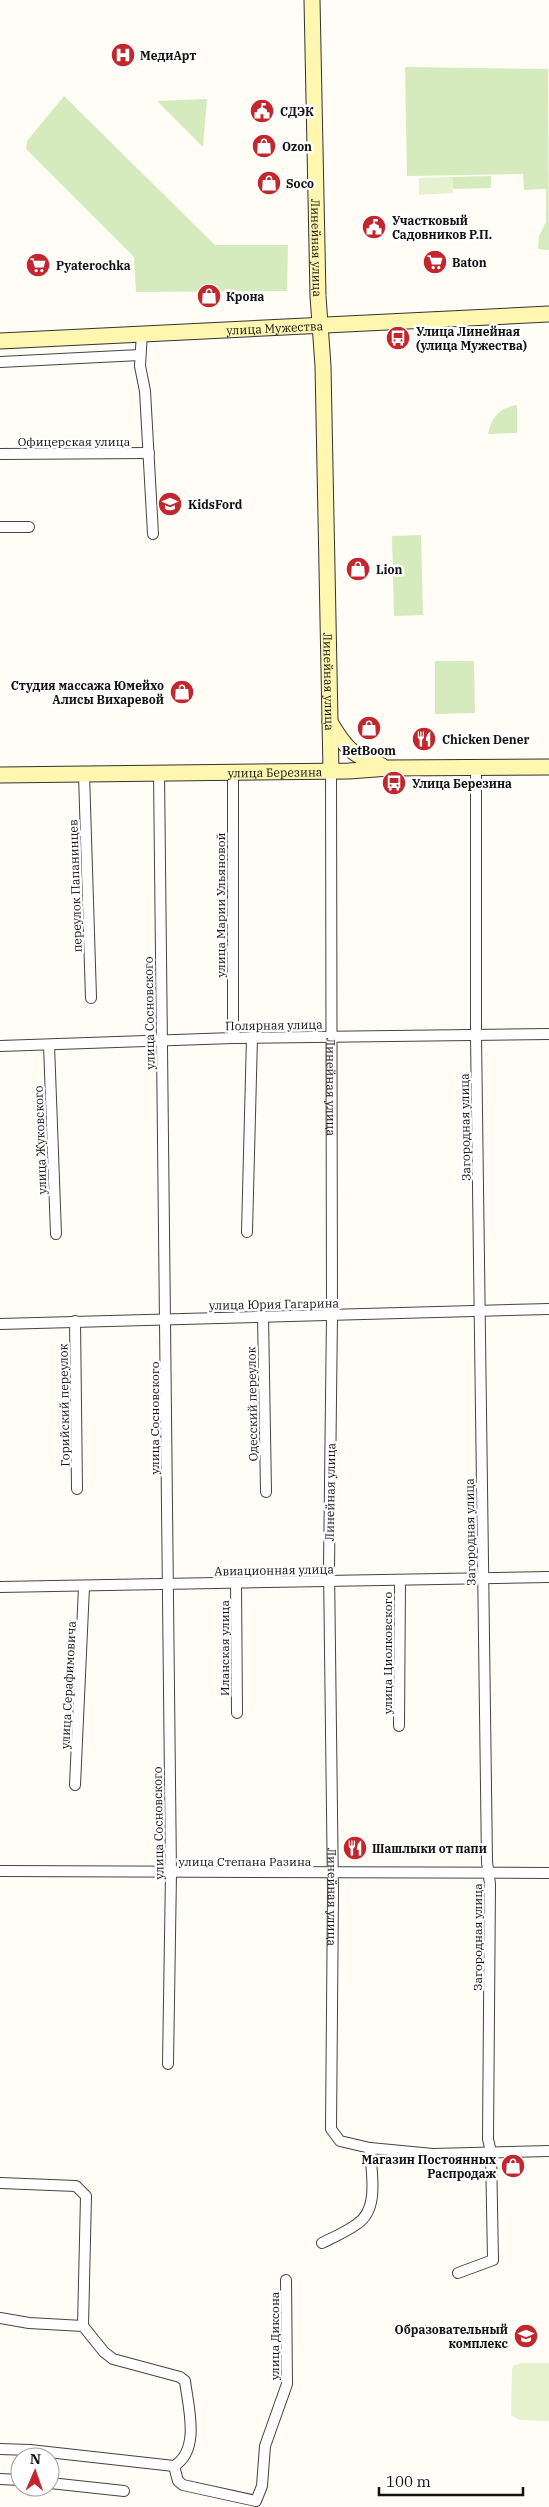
<svg xmlns="http://www.w3.org/2000/svg" width="549" height="2507" font-family="'IBM Plex Serif',serif">
<rect width="100%" height="100%" fill="#fffdf5"/>
<!-- green -->
<g fill="#d5ebbd">
<path d="M405 67 548 69 549 250 538 249 539 236 546 222V189L524 190 523 174 407 176Z"/>
<path d="M64 96 215 245H288L287 291 136 292 134 257 26 149 27 141Z"/>
<path d="M207 99 203 147 157 101Z"/>
<path d="M491 176V188L453 189 452 177Z"/>
<path d="M517 405V433L488 434C491 418 500 407 517 405Z"/>
<path d="M421 535 423 615 394 616 392 536Z"/>
<path d="M435 661H474L475 713 435 714Z"/>
</g>
<!-- pitch -->
<g fill="#e6f2cf">
<path d="M452 177 453 193 419 195V178Z"/>
<path d="M521 2363H549V2421L519 2420 511 2415 512 2369 513 2366Z"/>
</g>
<g fill="none" stroke-linecap="round" stroke-linejoin="round">
<!-- street casing -->
<g stroke="#444" stroke-width="12">
<g id="street">
<path d="M142 332 140 366 145 391 153 534"/>
<path d="M0 362 140 355"/>
<path d="M0 454 149 453"/>
<path d="M0 527H29"/>
<path id="s1" d="M331 771 332 1315 329 1568 333 1892 331 2129 340 2141 370 2148"/>
<path d="M159 772 171 1873 168 2064"/>
<path d="M233 772V1038"/>
<path d="M84 774 91 998"/>
<path d="M49 1045 56 1234"/>
<path d="M0 1046 233 1038 549 1034"/>
<path d="M247 1232 252 1037"/>
<path d="M263 1316 266 1492"/>
<path d="M75 1321 77 1489"/>
<path d="M0 1324 549 1309"/>
<path d="M236 1583 237 1713"/>
<path d="M0 1587 549 1577"/>
<path d="M399 1726 400 1581"/>
<path d="M75 1785 84 1587"/>
<path d="M0 1871 549 1873"/>
<path d="M0 2183 76 2186 86 2196 83 2326"/>
<path d="M322 2243C334 2237 346 2232 357 2224 380 2209 371 2172 370 2148L433 2154 549 2151"/>
<path d="M458 2273 493 2260 491 2152 488 2139 490 1884 487 1862 476 1036V767"/>
<path d="M0 2318 29 2323 83 2326 104 2352 113 2359 180 2377 185 2381C188 2406 201 2450 174 2466L30 2450 0 2449"/>
<path d="M174 2466 178 2481 183 2485 256 2501 262 2486 265 2446 287 2384 286 2280"/>
<path d="M0 2479 20 2480"/>
<path d="M50 2483 124 2491"/>
</g>
</g>
<!-- secondary casing -->
<g stroke="#333" stroke-width="17">
<g id="secondary">
<path id="s2" d="M312 0 318 296 323 366 331 771"/>
<path id="s3" d="M0 341 549 314"/>
<path d="M330 722C345 747 352 756 381 765"/>
<path id="s4" d="M0 775 349 771 389 768 549 767"/>
</g>
</g>
<!-- street -->
<use href="#street" stroke="#fff" stroke-width="10"/>
<!-- secondary -->
<use href="#secondary" stroke="#fff6b0" stroke-width="15"/>
</g>
<!-- icons -->
<defs>
<g id="hospital-disc" transform="scale(1.25)"><circle r="9.5" fill="#c4262e" stroke="#fff"/><path d="M-5-5h3v3.5h4V-5h3V5h-3V1.5h-4V5h-3Z" fill="#fff"/></g>
<g id="civic-disc" transform="scale(1.25)"><circle r="9.5" fill="#c4262e" stroke="#fff"/><path d="M-.6-6.5H3V-4.5H.6V-3L4-1V1h2V6H-6V1h2V-1L-.6-3ZM-1.2 2.5V6h2.4V2.5Z" fill="#fff"/></g>
<g id="shop-disc" transform="scale(1.25)"><circle r="9.5" fill="#c4262e" stroke="#fff"/><path d="M-5-2.5h2.3a2.7 3.5 0 0 1 5.4 0H5L5.5 6h-11ZM-1.5-2.5h3a1.5 2.3 0 0 0-3 0Z" fill="#fff"/></g>
<g id="supermarket-disc" transform="scale(1.25)"><circle r="9.5" fill="#c4262e" stroke="#fff"/><path d="M-6-5.5h2.5l.6 2H6L4.5 2H-2.5L-4.4-4H-6ZM-1.5 3.2a1.3 1.3 0 1 0 .1 0ZM3 3.2a1.3 1.3 0 1 0 .1 0Z" fill="#fff"/></g>
<g id="bus-disc" transform="scale(1.25)"><circle r="9.5" fill="#c4262e" stroke="#fff"/><path d="M-5-6H5V4H4V6H2V4H-2V6H-4V4H-5ZM-3.5-4V0h7V-4ZM-3.5 1.2v1.5H-2V1.2ZM2 1.2v1.5H3.5V1.2Z" fill="#fff"/></g>
<g id="school-disc" transform="scale(1.25)"><circle r="9.5" fill="#c4262e" stroke="#fff"/><path d="M0-5L7-2L0 1L-7-2ZM-4 1L0 2.5L4 1V4Q0 6-4 4Z" fill="#fff"/></g>
<g id="restaurant-disc" transform="scale(1.25)"><circle r="9.5" fill="#c4262e" stroke="#fff"/><path d="M-5-6h1v4h1v-4h1v4h1v-4h1v5L-1.5 .5V6h-2V.5L-5-1ZM5-6V6H3V1.5H1.5Q1.5-4 5-6Z" fill="#fff"/></g>
</defs>
<g fill-rule="evenodd">
<use href="#hospital-disc" x="123" y="55"/>
<use href="#civic-disc" x="262" y="111"/>
<use href="#shop-disc" x="264" y="146"/>
<use href="#shop-disc" x="269" y="183"/>
<use href="#civic-disc" x="374" y="227"/>
<use href="#supermarket-disc" x="435" y="262"/>
<use href="#supermarket-disc" x="38" y="265"/>
<use href="#shop-disc" x="209" y="296"/>
<use href="#bus-disc" x="398" y="338"/>
<use href="#school-disc" x="170" y="504"/>
<use href="#shop-disc" x="358" y="569"/>
<use href="#shop-disc" x="182" y="692"/>
<use href="#shop-disc" x="369" y="728"/>
<use href="#restaurant-disc" x="424" y="739"/>
<use href="#bus-disc" x="394" y="783"/>
<use href="#restaurant-disc" x="355" y="1848"/>
<use href="#shop-disc" x="513" y="2166"/>
<use href="#school-disc" x="526" y="2336"/>
</g>
<g text-anchor="middle" dominant-baseline="central" stroke-width="5" stroke-linejoin="round" paint-order="stroke">
<!-- poi labels -->
<g font-size="12" font-weight="bold" fill="#111" stroke="#fff" text-anchor="start">
<text x="140" y="55">МедиАрт</text>
<text x="280" y="111">СДЭК</text>
<text x="282" y="146">Ozon</text>
<text x="286" y="183">Soco</text>
<text x="392" y="220">Участковый<tspan x="392" dy="14">Садовников Р.П.</tspan></text>
<text x="452" y="262">Baton</text>
<text x="56" y="265">Pyaterochka</text>
<text x="226" y="296">Крона</text>
<text x="416" y="331">Улица Линейная<tspan x="416" dy="14">(улица Мужества)</tspan></text>
<text x="188" y="504">KidsFord</text>
<text x="376" y="569">Lion</text>
<text x="164" y="685" text-anchor="end">Студия массажа Юмейхо<tspan x="164" dy="14">Алисы Вихаревой</tspan></text>
<text x="442" y="739">Chicken Dener</text>
<text x="369" y="750" text-anchor="middle">BetBoom</text>
<text x="412" y="783">Улица Березина</text>
<text x="372" y="1848">Шашлыки от папи</text>
<text x="496" y="2159" text-anchor="end">Магазин Постоянных<tspan x="496" dy="14">Распродаж</tspan></text>
<text x="508" y="2329" text-anchor="end">Образовательный<tspan x="508" dy="14">комплекс</tspan></text>
</g>
<!-- street labels -->
<g font-size="12" fill="#111" stroke="#fff">
<text stroke="none"><textPath href="#s2" startOffset="248">Линейная улица</textPath></text>
<text stroke="none"><textPath href="#s3" startOffset="275">улица Мужества</textPath></text>
<text x="74" y="441">Офицерская улица</text>
<text stroke="none"><textPath href="#s2" startOffset="682">Линейная улица</textPath></text>
<text stroke="none"><textPath href="#s4" startOffset="275">улица Березина</textPath></text>
<text transform="translate(75 886) rotate(-92)">переулок Папанинцев</text>
<text transform="translate(220 905) rotate(-90)">улица Марии Ульяновой</text>
<text transform="translate(149 1013) rotate(-91)">улица Сосновского</text>
<text transform="translate(274 1025) rotate(-1)">Полярная улица</text>
<text stroke="none"><textPath href="#s1" startOffset="316">Линейная улица</textPath></text>
<text transform="translate(465 1127) rotate(-91)">Загородная улица</text>
<text transform="translate(40 1140) rotate(-92)">улица Жуковского</text>
<text transform="translate(274 1304) rotate(-1)">улица Юрия Гагарина</text>
<text transform="translate(252 1404) rotate(-91)">Одесский переулок</text>
<text transform="translate(64 1405) rotate(-91)">Горийский переулок</text>
<text transform="translate(154 1418) rotate(-90)">улица Сосновского</text>
<text transform="translate(330 1492) rotate(-89)">Линейная улица</text>
<text transform="translate(470 1532) rotate(-91)">Загородная улица</text>
<text transform="translate(274 1570) rotate(-1)">Авиационная улица</text>
<text transform="translate(224 1648) rotate(-90)">Иланская улица</text>
<text transform="translate(387 1653) rotate(-90)">улица Циолковского</text>
<text transform="translate(68 1685) rotate(-87)">улица Серафимовича</text>
<text transform="translate(158 1823) rotate(-91)">улица Сосновского</text>
<text x="245" y="1861">улица Степана Разина</text>
<text stroke="none"><textPath href="#s1" startOffset="1126">Линейная улица</textPath></text>
<text transform="translate(477 1937) rotate(-90)">Загородная улица</text>
<text transform="translate(274 2336) rotate(-90)">улица Диксона</text>
</g>
</g>
<!-- north arrow -->
<g transform="translate(35 2472) rotate(2)"><circle r="24" fill="#ffffff" stroke="#a0a0a0"/>
<path d="M0-4L9 19L0 12L-9 19Z" fill="#c4262e"/>
<text y="-8" font-size="14" font-weight="bold" text-anchor="middle" fill="#111111">N</text>
</g>
<!-- scale -->
<path d="M379 2487v8h144v-8" fill="none" stroke="#111111" stroke-width="2.5"/>
<text x="386" y="2487" font-size="15" fill="#111111" stroke="#ffffff" stroke-width="4" paint-order="stroke">100 m</text>
</svg>
